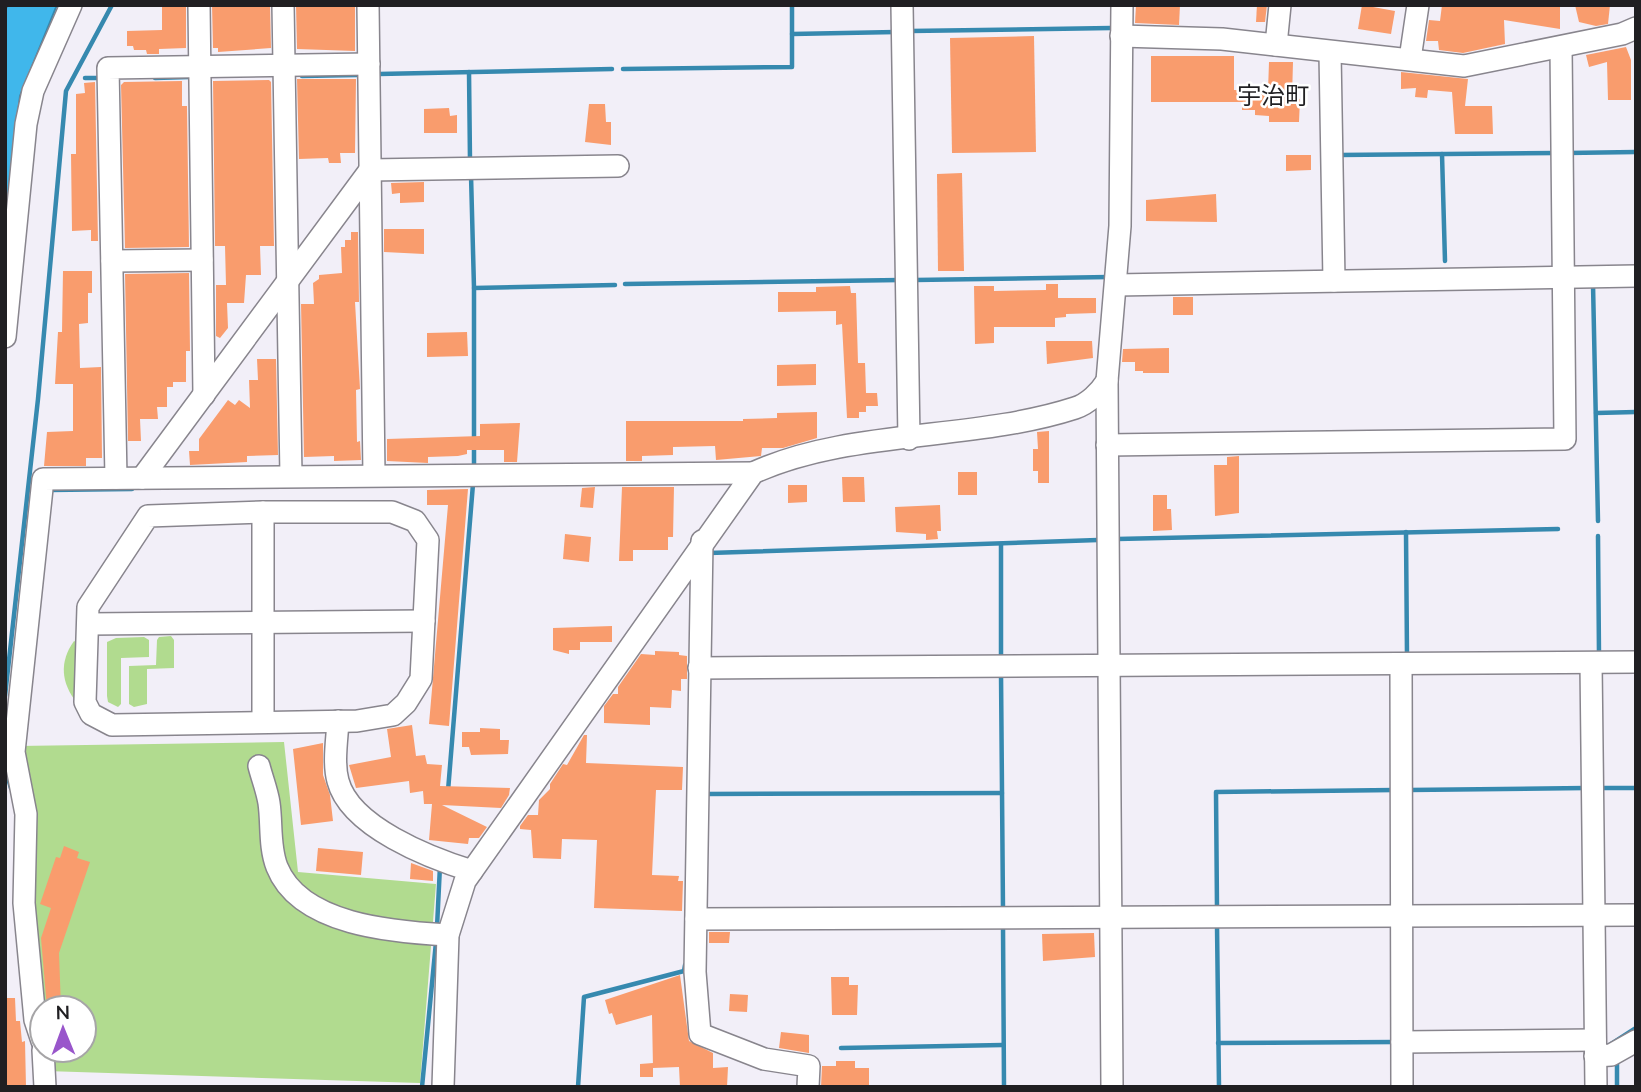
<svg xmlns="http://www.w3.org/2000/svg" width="1641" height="1092" font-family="Mulish,'Noto Sans JP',sans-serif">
<rect width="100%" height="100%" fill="#f2eff8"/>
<!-- green -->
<g fill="#b1db8f">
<path d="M171 636 174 640V668L147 669V704L134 707 129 704V666L156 665 157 640 159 637Z"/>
<path d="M144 637 149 640V657L121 658V704L118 707 108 702 107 696V642L116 638Z"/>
<path d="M74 641 76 642 77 703C61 683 59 662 74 641Z"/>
<path d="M284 742 298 872 436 884 420 1083 46 1071 45 1050H84V1008H42L18 746Z"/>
</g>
<!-- water -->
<path fill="#40b7eb" stroke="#3689af" stroke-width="2" d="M8 5H57L20 96 5 227V10Z"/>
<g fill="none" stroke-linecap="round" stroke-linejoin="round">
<!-- stream -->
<g stroke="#3689af" stroke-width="4.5">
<path d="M910 31 1111 28"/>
<path d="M792 34 896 32"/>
<path d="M623 69 792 67V5"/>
<path d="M469 72 470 161"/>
<path d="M379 74 612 69"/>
<path d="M302 76 357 75"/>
<path d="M85 78H99"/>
<path d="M155 78 189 77"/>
<path d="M1567 153 1636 152"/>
<path d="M1442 154 1445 261"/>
<path d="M1339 155 1555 153"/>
<path d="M471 175 474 288"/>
<path d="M915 280 1109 277"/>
<path d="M625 284 900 280"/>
<path d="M1593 284 1598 521"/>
<path d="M1596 413 1636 412"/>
<path d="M474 467V288L615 285"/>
<path d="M49 490 132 489"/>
<path d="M1406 532 1407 657"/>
<path d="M1598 536 1599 656"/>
<path d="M1117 539 1558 529"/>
<path d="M1001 544V657"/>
<path d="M709 553 1098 540"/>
<path d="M1001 673 1003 909"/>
<path d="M5 696 38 399 66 91 112 5"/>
<path d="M5 768 11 788"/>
<path d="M1599 788H1636"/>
<path d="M1409 790 1586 788"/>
<path d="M448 791 473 484"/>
<path d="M705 794 1002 793"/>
<path d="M1217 909 1216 792 1394 790"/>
<path d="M1217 925 1219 1087"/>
<path d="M1003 926 1004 1087"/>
<path d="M437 927 440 866"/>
<path d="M1218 1043 1395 1042"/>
<path d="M841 1048 1003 1045"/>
<path d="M1605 1048 1636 1028"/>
<path d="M1617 1061V1087"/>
<path d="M422 1087 436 942"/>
<path d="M578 1087 584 997 684 971 685 965"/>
</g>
</g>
<!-- building -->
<g fill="#f99c6d">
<path d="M162 5H186V48L159 49V54H147L146 50H134L133 46H127V31L162 30Z"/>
<path d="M212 5H270L271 48 218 52V48H213Z"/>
<path d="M296 5H355V51L297 49Z"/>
<path d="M1136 5H1180L1179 25 1135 23Z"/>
<path d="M1257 5H1267L1265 22H1256Z"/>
<path d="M1362 5 1395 11 1391 34 1358 29Z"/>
<path d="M1442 5H1560V29L1504 20 1505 44 1463 53 1439 50 1438 41H1426L1429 20 1440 21Z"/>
<path d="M1575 5H1610L1608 24 1596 26 1579 22Z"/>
<path d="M1034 36 1036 152 952 153 950 38Z"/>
<path d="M1626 47 1631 60V100H1608L1607 62 1589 67 1586 55Z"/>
<path d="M1151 56H1234V90L1268 91 1269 62H1293L1292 98 1300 99 1299 122H1269V116L1255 115V110H1242V102H1151Z"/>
<path d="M1401 72 1468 79 1465 106H1492L1493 134H1455L1452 92 1428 90 1427 98 1415 97 1416 88 1401 89Z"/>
<path d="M297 79H356L355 153H340L341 163H329L328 158 299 159Z"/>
<path d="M269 80 271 82 274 246H260L261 275H246L244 303H227L228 328 220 338 216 336V285H226L225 246H215L213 81Z"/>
<path d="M182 81V106H187L189 247 125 248 121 85 124 82Z"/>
<path d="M95 82 98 241H91V230L72 231 71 154H76V94L85 93 84 83Z"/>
<path d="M589 104H605L606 122H611V145L585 142Z"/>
<path d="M449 108 450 116 457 115V133H424V109Z"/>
<path d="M1286 155H1311V170L1286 171Z"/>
<path d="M962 173 964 271H938L937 174Z"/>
<path d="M424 182V202L400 203V193L392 194 391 183Z"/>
<path d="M1216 194 1217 222 1146 221V200Z"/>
<path d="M384 229H424V254L384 252Z"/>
<path d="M351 232H358L359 302H355L360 389 356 390 357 442 360 441 361 460 334 461V456L304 457 301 304H314L313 283 319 279V275L342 273 341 247H345V240H351Z"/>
<path d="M63 271H92V293H88V323L79 324 80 368 101 367 102 458H86V466H44L47 432 73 431V384H55L58 332H62Z"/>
<path d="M189 273 190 351H186V382H173V387H167V407H157L158 419H140L141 441H128L125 274Z"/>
<path d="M1046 284H1058V298H1096V313L1066 314V317L1055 318V327H994V343L975 344 974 286H994V291L1046 290Z"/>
<path d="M850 286 851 293H856L858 363H865L866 393H877L878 406H866V412H859V418H847L842 324 836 325V311L778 312V292H816V287Z"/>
<rect x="1173" y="297" width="20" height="18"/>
<path d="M467 332 468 356 427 357V333Z"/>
<path d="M1046 341H1092L1093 358 1047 364Z"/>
<path d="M1169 348V373H1143V371H1135V362H1122L1123 349Z"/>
<path d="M257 359H276L278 455 247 456V462L190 465 189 451H199V439L228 400 235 405 239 400 250 408 249 380H258Z"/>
<path d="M816 364V385L777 386V365Z"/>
<path d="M817 412V438L783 448H762L761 456 716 460 715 446 673 447V455L642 456V461H626V421H743V419L777 418V413Z"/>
<path d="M520 423 517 462H504V450H467V454L458 456 428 457V463L387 461V439L480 436V424Z"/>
<path d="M1049 431V483H1038V471H1033V449H1038L1037 432Z"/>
<path d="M1239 456V513L1215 516 1214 465H1227V457Z"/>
<rect x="958" y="472" width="19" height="23"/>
<path d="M842 477H864L865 502H843Z"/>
<path d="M788 485H807V502L788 503Z"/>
<path d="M595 487 593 508 580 507 582 488Z"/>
<path d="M622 487H674L673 537H668V550H633V561H619Z"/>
<path d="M468 489 449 726 429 724 448 505H427V490Z"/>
<path d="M1153 495H1167V509H1171L1172 530 1153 531Z"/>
<path d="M940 505 941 531H937L938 539 926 540V534L896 532 895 507Z"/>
<path d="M565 534 591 537 589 562 563 559Z"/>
<path d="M612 626V642H580V650H569V654L553 650V628Z"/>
<path d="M655 651 679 652V655L687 656V679H681V691L672 690 671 708 650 707V725L604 723V706L613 694H618V687L641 654 655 655Z"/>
<path d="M412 725 416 756 425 755 427 764 442 765 440 786 510 788 509 795 501 808 442 805 487 827 479 838H469L468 844 429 840 432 804H424L423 791 410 793 409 781 356 788 349 765 391 757 387 729Z"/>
<path d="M480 728 500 729V740H509L508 754 471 755 469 747H462V732H480Z"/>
<path d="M584 735H587L586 763 683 767 682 790H656L652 875 679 876 678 881H683L682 911 594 908 597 840 562 839 561 859 533 858 531 830 520 829V826L528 815H538L539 800 550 789V784L563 764 567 765Z"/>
<path d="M323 743V775L330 795 333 821 301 825 293 749Z"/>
<path d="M64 846 79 852 77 858 90 862 59 953 61 1008H47L41 938 51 908 40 904 56 857 60 858Z"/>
<path d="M318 848 363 852 361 875 316 871Z"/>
<path d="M411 863 433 871V881L410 879Z"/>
<path d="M709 932H730L729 943H709Z"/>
<path d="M1094 933 1095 957 1043 961 1042 934Z"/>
<path d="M680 975 689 1041 713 1053V1068L728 1067 727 1087H680L679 1067 653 1068 652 1015 616 1025 612 1013 609 1014 605 1000Z"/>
<path d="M831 977H849V985H858L857 1015H832Z"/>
<path d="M730 994 748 995 747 1012 729 1011Z"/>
<path d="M5 998H15L16 1021H20L22 1042 25 1041 26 1087H5Z"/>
<path d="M781 1032 809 1035V1053L779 1048Z"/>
<path d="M836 1061H855V1068H869V1087H821L822 1066H836Z"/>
<path d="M653 1063V1077H640V1064Z"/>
</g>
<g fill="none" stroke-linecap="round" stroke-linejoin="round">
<!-- minor casing -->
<g stroke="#88858d" stroke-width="24">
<g id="minor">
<path d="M199 5 204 395"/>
<path d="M283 5 291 476"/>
<path d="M368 5 374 475"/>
<path d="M902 5 909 439"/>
<path d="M1121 36 1222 39 1464 66 1622 34 1636 28"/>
<path d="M1276 45 1280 5"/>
<path d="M1330 53 1334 281"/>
<path d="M1410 59 1418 5"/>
<path d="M370 170 618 166"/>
<path d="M112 261 202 260"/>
<path d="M1116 285 1636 276"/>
<path d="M5 337 26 124 33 91 71 5"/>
<path d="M1107 445 1565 439 1561 47"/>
<path d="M116 478 108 68 369 64"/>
<path d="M142 478 370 170"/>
<path d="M263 512H392L415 521 428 540 421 679 406 703 393 715 357 721 112 725 91 714 85 702 88 607 148 516Z"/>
<path d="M263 512V722"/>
<path d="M702 541 695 972 700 1034 764 1059 809 1066 808 1087"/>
<path d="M88 624 424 621"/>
<path d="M1591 663 1596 1087"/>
<path d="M1401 664 1402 1087"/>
<path d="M699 668 1636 662"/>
<path d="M338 721C337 740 333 763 338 781 350 827 430 858 472 871"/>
<path d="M259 766C262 778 267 790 269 803 272 823 269 847 277 867 300 925 393 932 448 935"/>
<path d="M696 919 1636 915"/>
<path d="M42 1041 35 1020 24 903 26 814 14 752 43 479 753 473"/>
<path d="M1402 1042 1595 1040"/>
<path d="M43 1050 45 1087"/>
<path d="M1595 1056 1611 1055 1636 1041"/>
<path d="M443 1087 448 935 465 881 753 473C848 429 974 441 1075 408 1088 404 1100 392 1107 381"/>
<path d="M1112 1087 1107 381 1120 226 1122 5"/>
</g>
</g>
<!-- minor -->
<use href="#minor" stroke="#fff" stroke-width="21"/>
</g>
<g text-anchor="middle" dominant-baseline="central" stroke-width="5" stroke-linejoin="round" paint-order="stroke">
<!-- quarter labels -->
<g font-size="24" fill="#201f22" stroke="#fff">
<text x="1273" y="95">宇治町</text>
</g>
</g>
<!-- border -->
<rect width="1641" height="1092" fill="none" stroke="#201f22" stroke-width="14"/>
<!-- north arrow -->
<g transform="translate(63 1029) rotate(359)"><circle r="33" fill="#ffffff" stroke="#a6a5a7" stroke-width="2"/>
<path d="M0-5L12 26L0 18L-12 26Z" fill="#9956cb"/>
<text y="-10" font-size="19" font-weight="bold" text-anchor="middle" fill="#201f22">N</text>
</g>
</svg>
